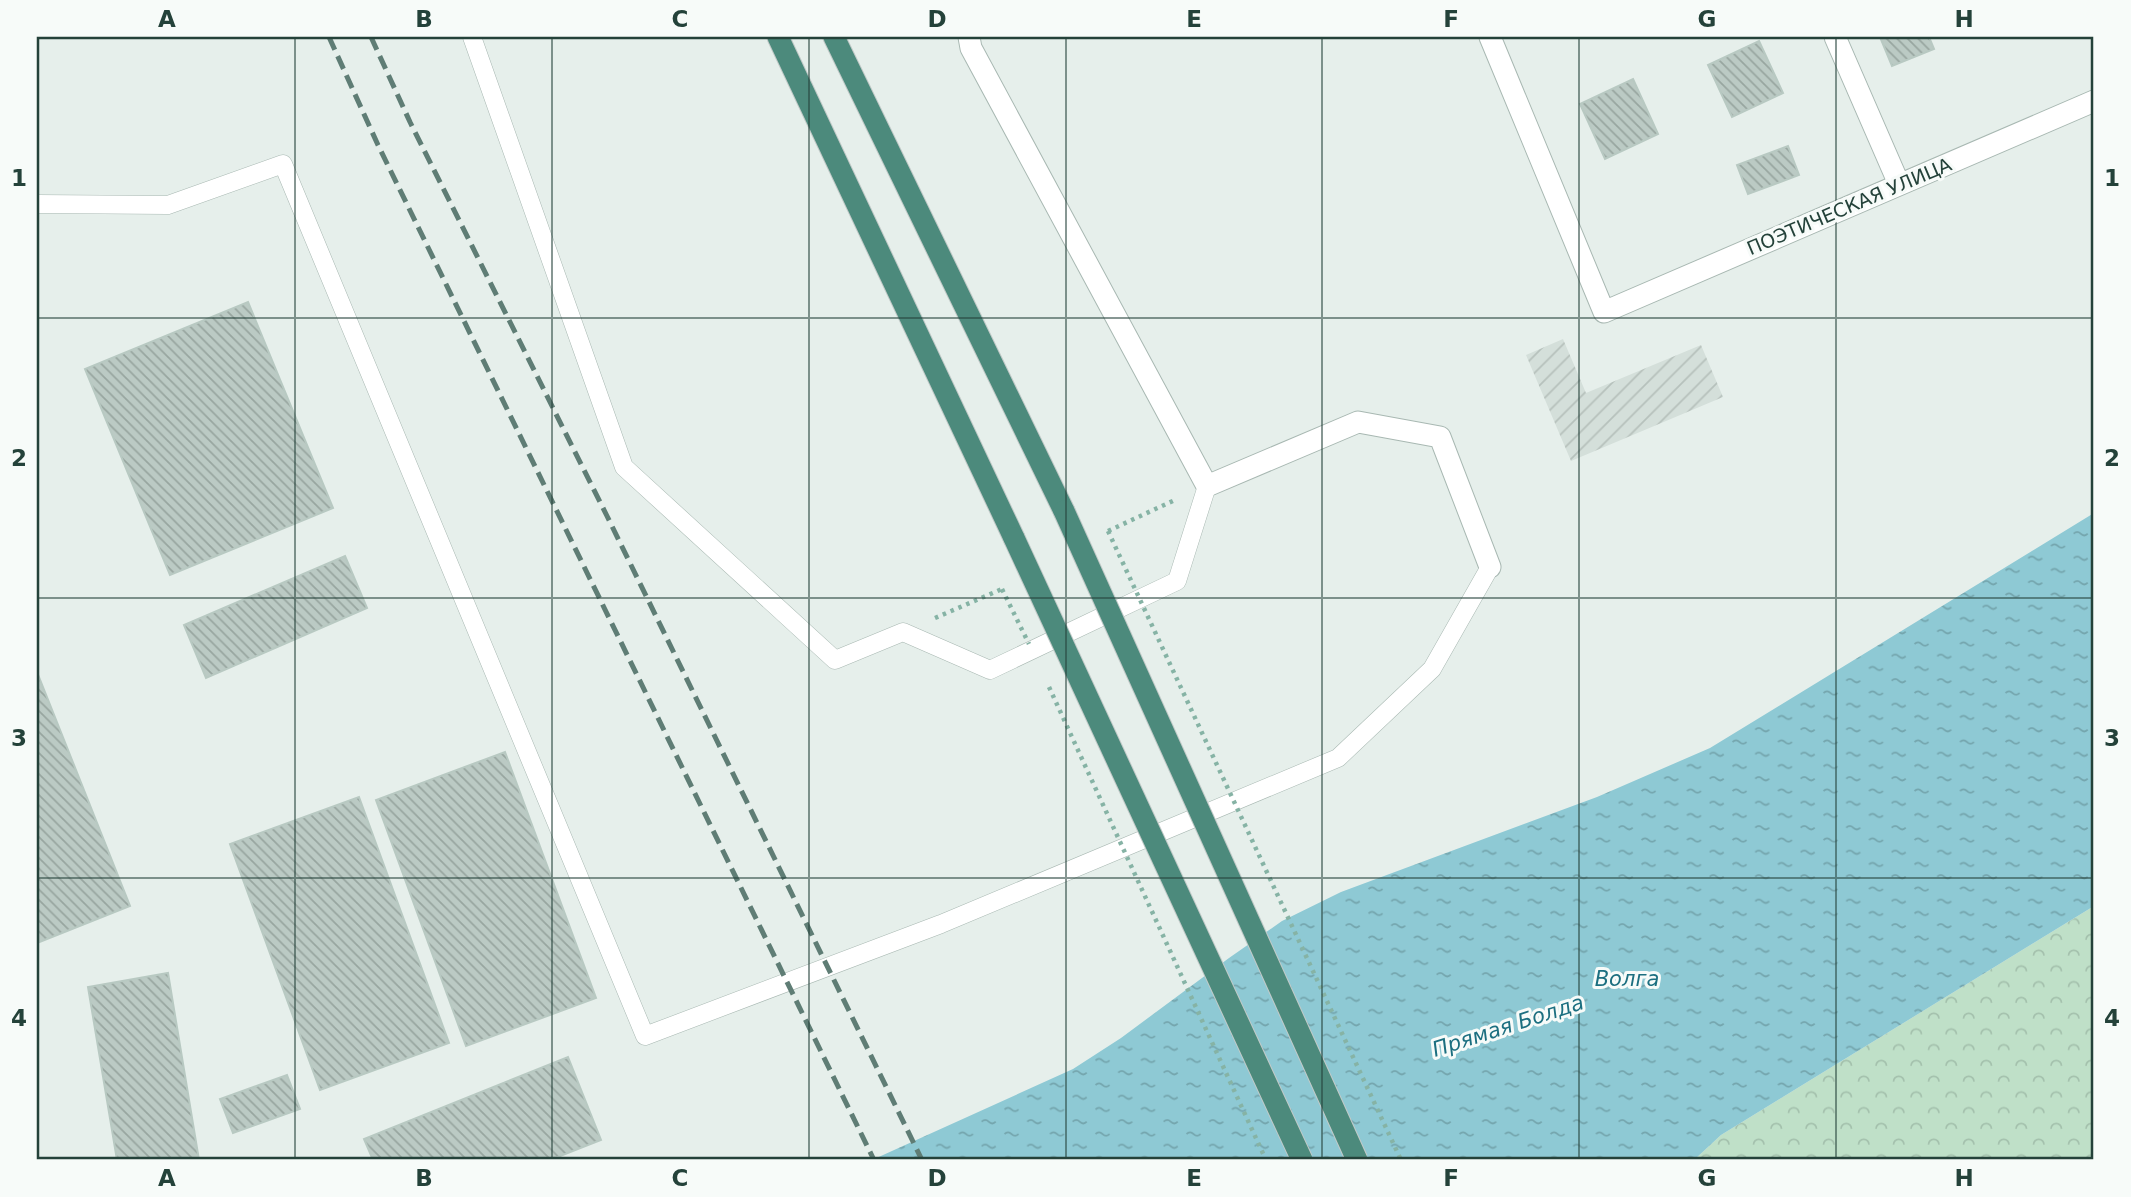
<svg xmlns="http://www.w3.org/2000/svg" width="2131" height="1197" font-family="'DejaVu Sans',sans-serif">
<defs>
<pattern id="industrial-furrows" width="10" height="10" patternUnits="userSpaceOnUse" patternTransform="scale(1.75)"><rect width="10" height="10" fill="#d4dfda"/><path d="M-1 1l2-2M0 10L10 0M9 11l2-2" fill="none" stroke="#b6c1bc"/></pattern>
<pattern id="forest-crowns" width="20" height="18" patternUnits="userSpaceOnUse" patternTransform="scale(1.75)"><rect width="20" height="18" fill="#bfe0c8"/><path d="M2 6a3 3 0 1 1 6 0M12 15a3 3 0 1 1 6 0" fill="none" stroke="#a4c1ad"/></pattern>
<pattern id="water-ripples" width="26" height="14" patternUnits="userSpaceOnUse" patternTransform="scale(1.75)"><rect width="26" height="14" fill="#8ec9d4"/><path d="M2 4q2-2 4 0t4 0M15 11q2-2 4 0t4 0" fill="none" stroke="#74a5ad"/></pattern>
<pattern id="building-back-hatch" width="6" height="6" patternUnits="userSpaceOnUse" patternTransform="scale(1.75)"><rect width="6" height="6" fill="#bbcac4"/><path d="M-1 5l2 2M0 0l6 6M5-1l2 2" fill="none" stroke="#98a6a0"/></pattern>
</defs>
<rect width="100%" height="100%" fill="#e6efeb"/>
<!-- industrial -->
<path fill="url(#industrial-furrows)" d="M1563 339 1586 393 1701 345 1723 397 1571 461 1526 355Z"/>
<!-- forest -->
<path fill="url(#forest-crowns)" d="M2094 906V1160H1694L1721 1135Z"/>
<!-- water -->
<path fill="url(#water-ripples)" d="M2094 513V906L1721 1135 1694 1160H872L1073 1069 1121 1038 1229 958 1282 921 1341 892 1597 797 1710 748Z"/>
<!-- building -->
<g fill="url(#building-back-hatch)" stroke="#b8c9c2" stroke-width="2">
<path d="M1880 37H1929L1934 49 1892 66Z"/>
<path d="M1759 41 1783 93 1732 117 1708 65Z"/>
<path d="M1633 79 1658 134 1605 159 1580 104Z"/>
<path d="M1788 146 1799 175 1748 194 1737 165Z"/>
<path d="M248 302 333 508 170 575 85 369Z"/>
<path d="M345 556 367 608 206 678 184 625Z"/>
<path d="M37 672 130 906 37 943Z"/>
<path d="M505 752 596 998 466 1046 376 800Z"/>
<path d="M359 797 449 1043 320 1090 230 844Z"/>
<path d="M168 973 199 1160H117L88 987Z"/>
<path d="M568 1057 601 1140 550 1160H373L364 1139Z"/>
<path d="M287 1075 300 1109 233 1133 220 1099Z"/>
</g>
<g fill="none" stroke-linecap="round" stroke-linejoin="round">
<!-- service casing -->
<g stroke="#a8b8b2" stroke-width="19">
<g id="service">
<path d="M472 37 624 467 835 660 903 632 990 670 1177 581 1207 486"/>
<path d="M37 204 168 205 283 164 645 1036 941 924 1338 758 1432 669 1490 567"/>
</g>
</g>
<!-- minor casing -->
<g stroke="#a8b8b2" stroke-width="23">
<g id="minor">
<path d="M969 37 971 48 1207 486 1358 422 1440 437 1490 567"/>
<path d="M1490 37 1604 312 2094 101"/>
<path d="M1835 37 1899 184"/>
</g>
</g>
<!-- trunk casing -->
<g stroke="#c2cac8" stroke-width="23">
<g id="trunk">
<path d="M778 37 1014 538"/>
<path d="M834 37 1064 511"/>
</g>
</g>
<!-- path -->
<g stroke="#86b3a5" stroke-width="4.5" stroke-dasharray="3.5 5" stroke-linecap="butt">
<path d="M1108 531 1177 499"/>
<path d="M935 618 1002 589"/>
</g>
<!-- service -->
<use href="#service" stroke="#fff" stroke-width="18"/>
<!-- minor -->
<use href="#minor" stroke="#fff" stroke-width="21"/>
<!-- trunk -->
<use href="#trunk" stroke="#4c8a7c" stroke-width="21"/>
<!-- rail -->
<g stroke="#5f7d75" stroke-width="5" stroke-dasharray="14 7" stroke-linecap="butt">
<path d="M329 37 378 145 874 1160"/>
<path d="M371 37 410 122 607 516 922 1160"/>
</g>
<!-- trunk-bridge casing -->
<g stroke="#c2cac8" stroke-width="23" stroke-linecap="butt">
<g id="trunk-bridge">
<path d="M1064 511 1357 1160"/>
<path d="M1014 538 1302 1160"/>
</g>
</g>
<!-- path-bridge -->
<g stroke="#86b3a5" stroke-width="4.5" stroke-dasharray="3.5 5" stroke-linecap="butt">
<path d="M1108 531 1401 1160"/>
<path d="M1002 589 1029 644"/>
<path d="M1049 687 1266 1160"/>
</g>
<!-- trunk-bridge -->
<use href="#trunk-bridge" stroke="#4c8a7c" stroke-width="21"/>
</g>
<!-- grid -->
<path fill="none" stroke="#24423a" stroke-width="2" stroke-opacity="0.55" d="M295 37V1160M552 37V1160M809 37V1160M1066 37V1160M1322 37V1160M1579 37V1160M1836 37V1160M37 318H2094M37 598H2094M37 878H2094"/>
<g text-anchor="middle" dominant-baseline="central" stroke-width="6" stroke-linejoin="round" paint-order="stroke">
<!-- street labels -->
<g font-size="19" fill="#24423a" stroke="#f7fbf9">
<text transform="translate(1849 206) rotate(-23)">ПОЭТИЧЕСКАЯ УЛИЦА</text>
</g>
<!-- water labels -->
<g font-size="21" font-style="italic" fill="#1c6f80" stroke="#f7fbf9">
<text x="1627" y="979">Волга</text>
<text transform="translate(1508 1026) rotate(-18)">Прямая Болда</text>
</g>
</g>
<!-- border -->
<rect width="2131" height="1197" fill="none" stroke="#f7fbf9" stroke-width="77"/>
<rect x="38" y="38" width="2054" height="1120" fill="none" stroke="#24423a" stroke-width="2.5"/>
<g font-size="23" text-anchor="middle" font-weight="bold" fill="#24423a">
<text x="167" y="27">A</text>
<text x="424" y="27">B</text>
<text x="680" y="27">C</text>
<text x="937" y="27">D</text>
<text x="1194" y="27">E</text>
<text x="1451" y="27">F</text>
<text x="1707" y="27">G</text>
<text x="1964" y="27">H</text>
<text x="19" y="186">1</text>
<text x="2112" y="186">1</text>
<text x="19" y="466">2</text>
<text x="2112" y="466">2</text>
<text x="19" y="746">3</text>
<text x="2112" y="746">3</text>
<text x="19" y="1026">4</text>
<text x="2112" y="1026">4</text>
<text x="167" y="1186">A</text>
<text x="424" y="1186">B</text>
<text x="680" y="1186">C</text>
<text x="937" y="1186">D</text>
<text x="1194" y="1186">E</text>
<text x="1451" y="1186">F</text>
<text x="1707" y="1186">G</text>
<text x="1964" y="1186">H</text>
</g>
</svg>
